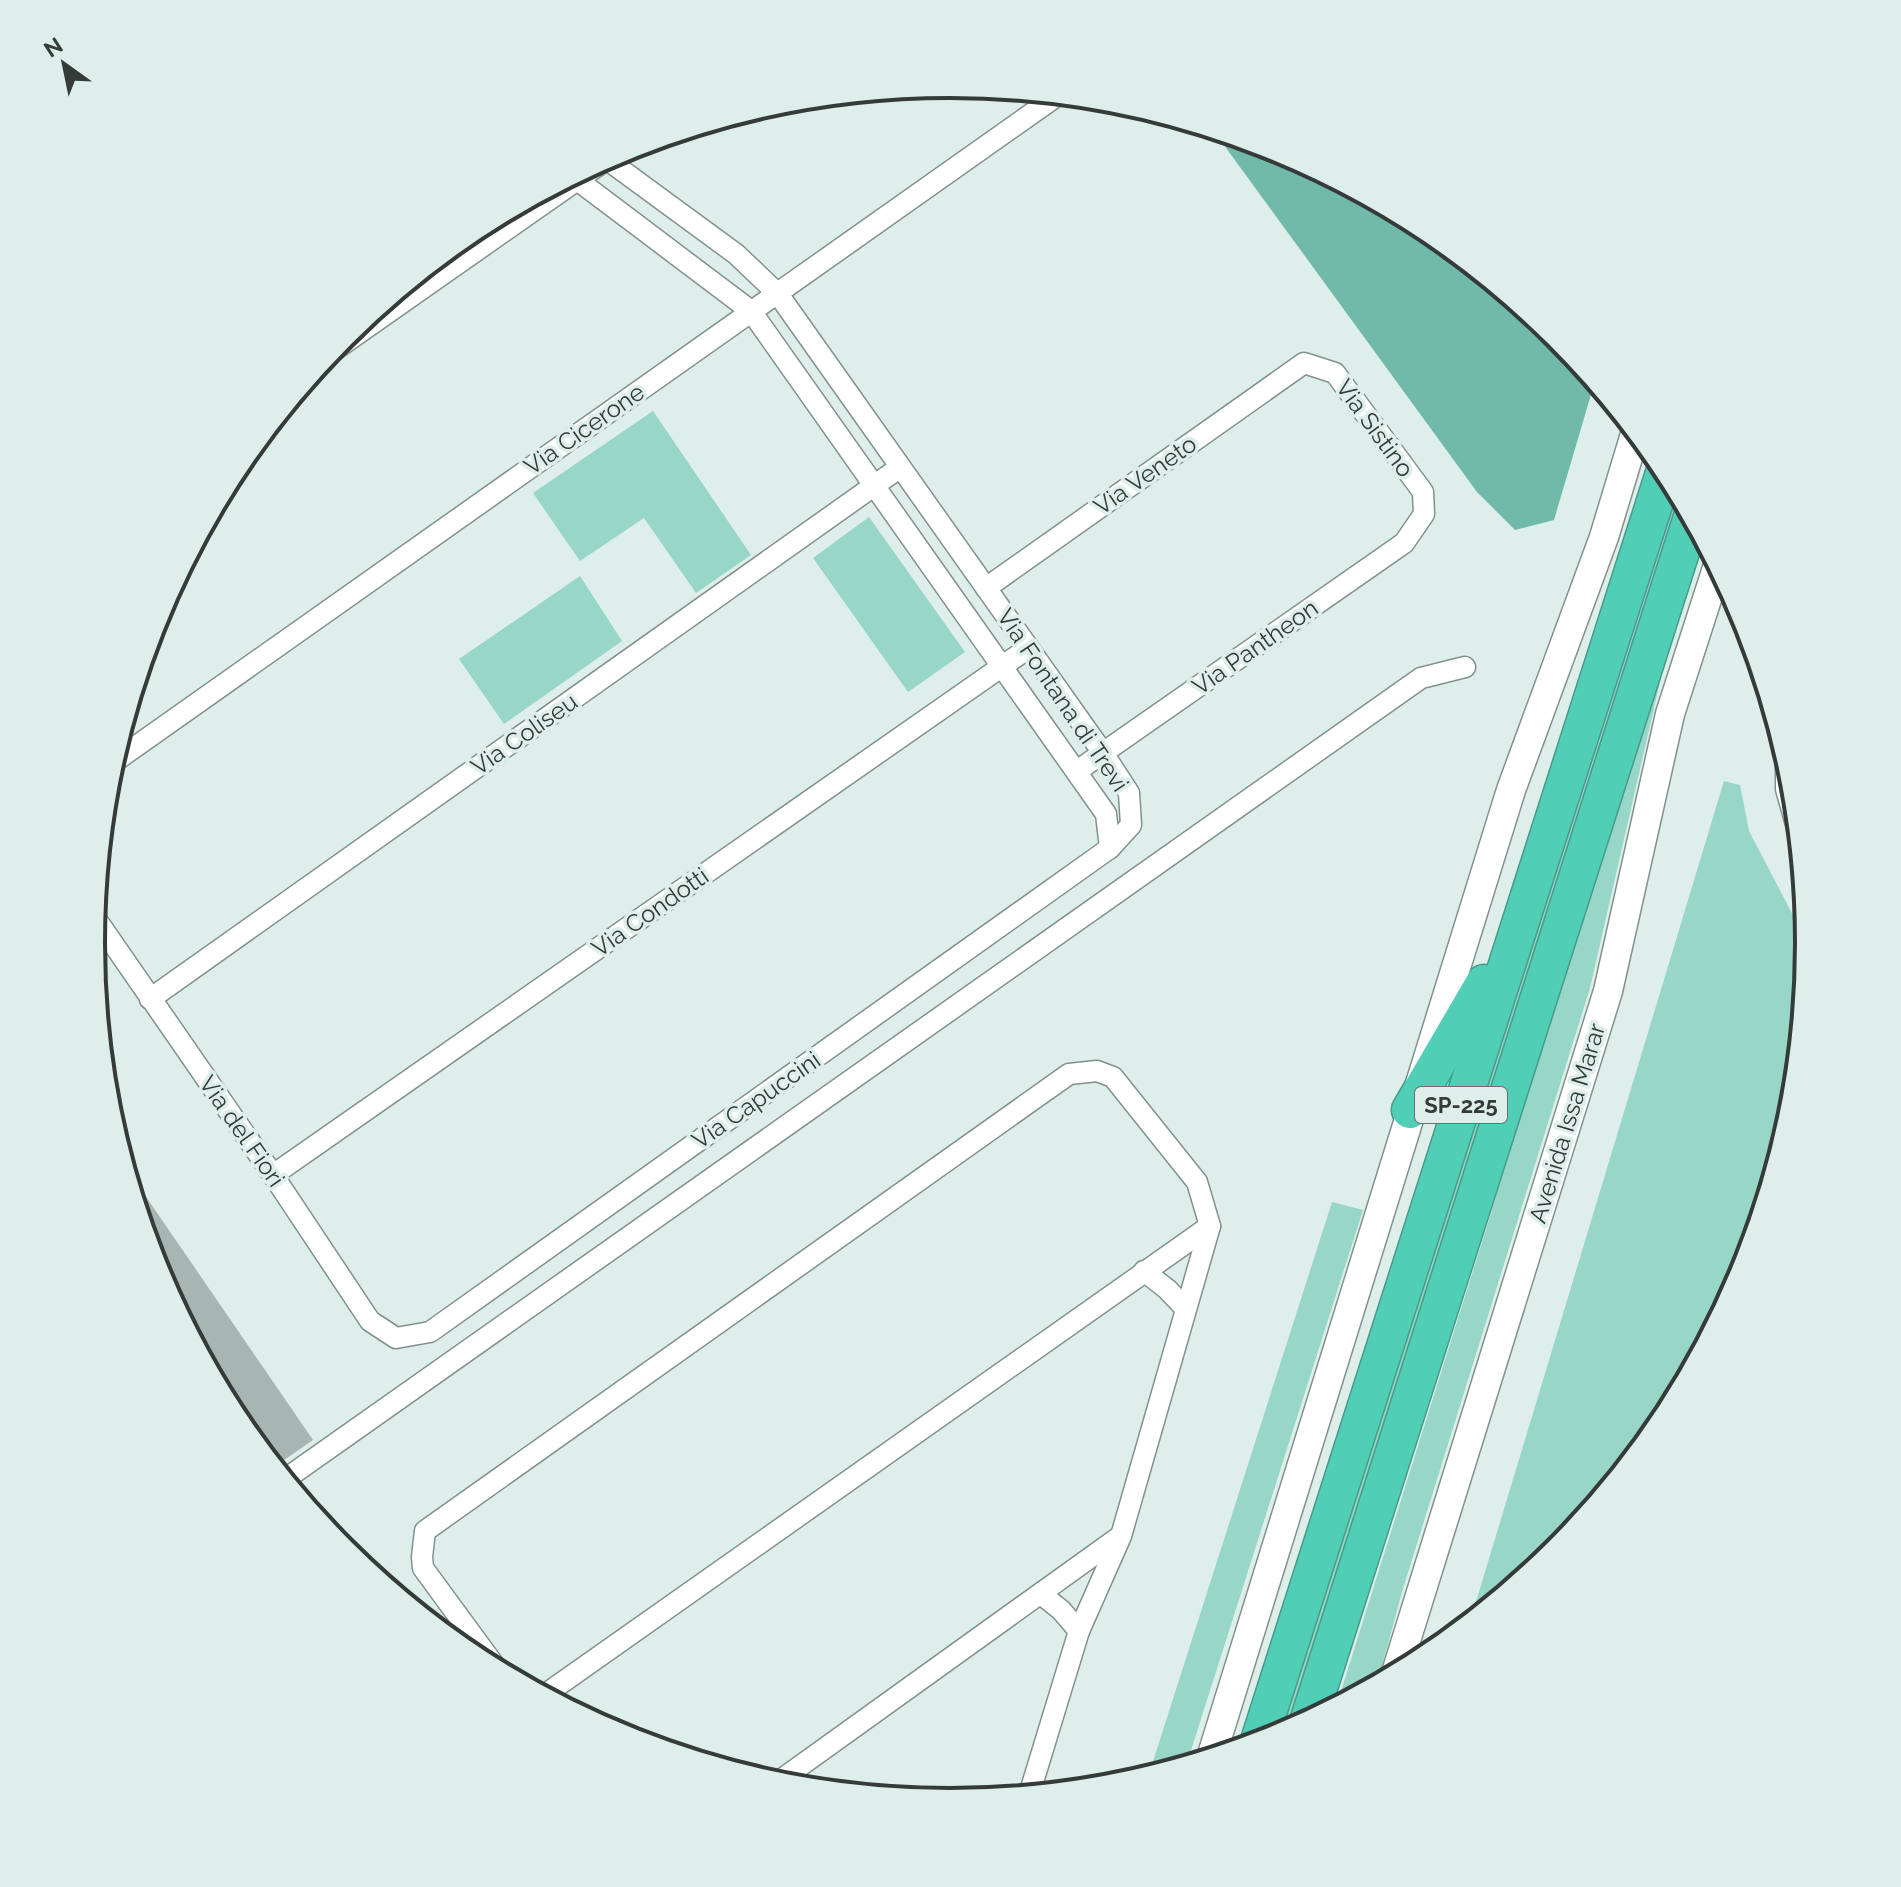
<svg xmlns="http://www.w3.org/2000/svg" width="1901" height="1887" font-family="Raleway,sans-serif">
<rect width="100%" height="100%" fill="#deeeea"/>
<!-- green -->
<g fill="#98d6c7">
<path d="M653 411 751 555 696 593 644 518 580 561 533 493Z"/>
<path d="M1673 480 1686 504 1293 1730 1272 1740Z"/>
<path d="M869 517 965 652 908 692 813 558Z"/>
<path d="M580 576 622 641 504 724 459 659Z"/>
<path d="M1662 673 1590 988 1402 1592 1377 1685 1336 1707 1489 1220 1564 968Z"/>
<path d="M1724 781 1740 785 1749 831 1810 948 1793 1112 1744 1273 1665 1421 1558 1552 1469 1625Z"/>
<path d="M1332 1202 1363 1210 1186 1766 1148 1777Z"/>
</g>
<!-- forest -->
<path fill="#71baaa" d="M1220 132 1280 150 1428 229 1559 336 1595 381 1554 520 1515 530 1477 492 1221 141Z"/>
<!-- building -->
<path fill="#a7b6b2" d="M129 1172 313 1440 274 1467 236 1421 156 1272 126 1173Z"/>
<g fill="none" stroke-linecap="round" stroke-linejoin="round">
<!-- street casing -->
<g stroke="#82918d" stroke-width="23">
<g id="street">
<path d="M572 176 751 311 1106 814 1110 848"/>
<path d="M326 356 620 150"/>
<path d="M986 588 1304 363 1335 373 1423 492 1424 514 1404 543 1077 771"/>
<path d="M1786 752V789L1799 835"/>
<path d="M111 764 1058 95"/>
<path d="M94 916 273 1175 370 1321 396 1338 430 1332 1110 848 1131 825 1129 793 1103 753 778 294 736 254 605 158"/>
<path d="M150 999 899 468"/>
<path d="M273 1175 1027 649"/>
<path d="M1144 1271 1167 1289 1185 1308"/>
<path d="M284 1480 1421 678 1465 667"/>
<path d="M1041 1594 1061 1610 1079 1631"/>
<path d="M500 1673 423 1568 422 1557 425 1531 1069 1074 1097 1071 1113 1077 1197 1182 1210 1226 1121 1536 1079 1631 1029 1795"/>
<path d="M543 1696 1210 1226"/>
<path d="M775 1784 1119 1537"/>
</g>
</g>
<!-- secondary casing -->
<g stroke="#82918d" stroke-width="31">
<g id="secondary">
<path d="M1395 1676 1608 991 1670 714 1718 565"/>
<path d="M1211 1758 1511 790 1604 537 1636 431"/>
</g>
</g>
<!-- highway casing -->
<g stroke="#479b8a" stroke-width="39">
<g id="highway">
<path d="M1410 1110 1484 983"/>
<path d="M1308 1722 1692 517"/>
<path d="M1258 1744 1666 467"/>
</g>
</g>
<!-- street -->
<use href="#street" stroke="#fff" stroke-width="20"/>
<!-- secondary -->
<use href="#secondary" stroke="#fff" stroke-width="28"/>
<!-- highway -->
<use href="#highway" stroke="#50ceb6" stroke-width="36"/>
</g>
<g text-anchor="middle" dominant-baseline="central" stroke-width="7" stroke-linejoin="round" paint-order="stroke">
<!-- shield labels -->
<rect fill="#deeeea" stroke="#68716e" stroke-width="2" x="1415" y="1087" width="92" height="36" rx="6"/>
<g font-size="22" font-weight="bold" fill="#353b39">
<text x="1461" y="1105">SP-225</text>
</g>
<!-- street labels -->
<g font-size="24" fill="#353b39" stroke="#deeeea">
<text transform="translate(1375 428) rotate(54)">Via Sistino</text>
<text transform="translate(584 429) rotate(-35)">Via Cicerone</text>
<text transform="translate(1145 475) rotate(-35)">Via Veneto</text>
<text transform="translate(1255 647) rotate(-35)">Via Pantheon</text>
<text transform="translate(1063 700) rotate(56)">Via Fontana di Trevi</text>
<text transform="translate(524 734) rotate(-35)">Via Coliseu</text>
<text transform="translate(650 912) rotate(-35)">Via Condotti</text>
<text transform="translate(756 1100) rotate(-35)">Via Capuccini</text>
<text transform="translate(1567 1123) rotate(-73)">Avenida Issa Marar</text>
<text transform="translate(242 1131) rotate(55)">Via del Fiori</text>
</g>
</g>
<!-- crop -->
<path d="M0 0H1901V1887H0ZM105 943a845 845 0 1 1 1690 0a845 845 0 1 1-1690 0Z" fill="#deeeea" fill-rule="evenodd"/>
<path fill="none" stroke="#353b39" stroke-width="4" d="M105 943a845 845 0 1 1 1690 0a845 845 0 1 1-1690 0Z"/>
<!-- north arrow -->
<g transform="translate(64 64) rotate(327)" stroke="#deeeea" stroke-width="6" paint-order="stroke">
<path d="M0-6L14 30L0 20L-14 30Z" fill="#353b39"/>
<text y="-12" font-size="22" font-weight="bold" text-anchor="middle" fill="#353b39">N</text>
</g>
</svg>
